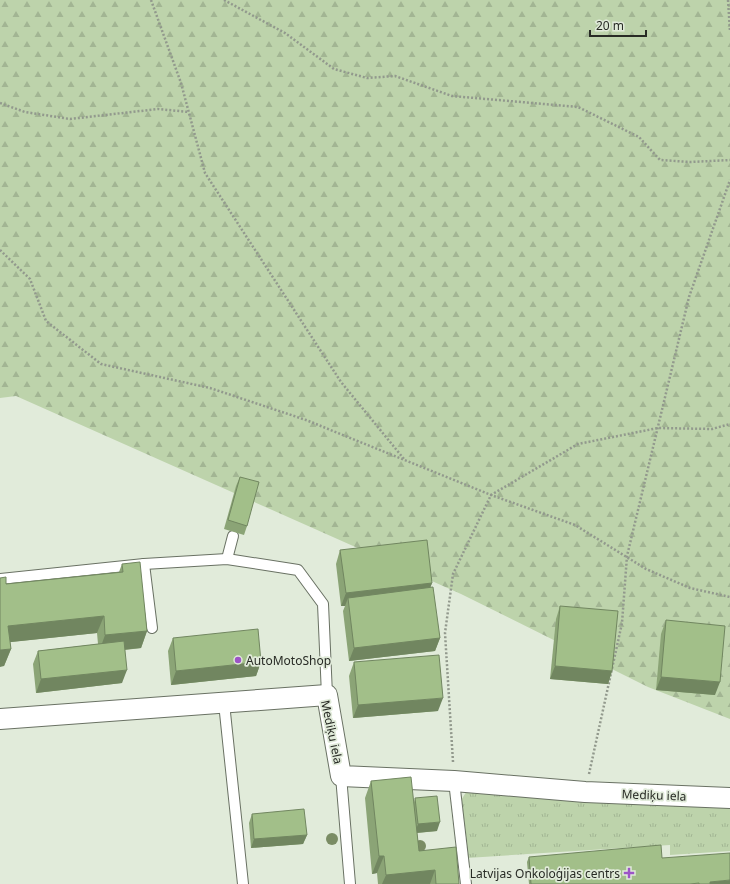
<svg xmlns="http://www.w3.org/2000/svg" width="730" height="884" font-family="'Noto Sans',sans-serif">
<defs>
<pattern id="grass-tufts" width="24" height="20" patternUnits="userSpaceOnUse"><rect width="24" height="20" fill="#bdd3ab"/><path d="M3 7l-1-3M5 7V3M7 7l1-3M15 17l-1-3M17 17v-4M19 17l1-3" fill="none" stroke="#a2b593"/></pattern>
<pattern id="forest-firs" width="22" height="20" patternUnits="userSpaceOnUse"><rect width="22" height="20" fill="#bdd3ab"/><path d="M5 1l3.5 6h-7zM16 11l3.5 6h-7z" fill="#a2b593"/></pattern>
</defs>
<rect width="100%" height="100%" fill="#e1ebda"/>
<!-- grass -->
<path fill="url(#grass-tufts)" d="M468 789 730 806V851L670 855V845L467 858 460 802Z"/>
<!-- forest -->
<path fill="url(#forest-firs)" d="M0 0H730V719L648 687 461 594 16 396 0 398Z"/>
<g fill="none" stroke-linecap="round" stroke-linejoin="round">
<!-- service casing -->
<g stroke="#697163" stroke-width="12">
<g id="service">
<path d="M227 559 233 536"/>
<path d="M144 564 152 628"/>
<path d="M0 579 144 564 227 559 298 570 323 604 327 695"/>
<path d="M224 703 243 884"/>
<path d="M341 776 350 884"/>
<path d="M454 781 466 884"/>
</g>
</g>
<!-- minor casing -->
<g stroke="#697163" stroke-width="22">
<path id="minor" d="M0 719 327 695 341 776 454 781 585 792 730 798"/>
</g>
<!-- path -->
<g stroke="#92998d" stroke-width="2.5" stroke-dasharray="2 2" stroke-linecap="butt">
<path d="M151 0 181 83 205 173 341 382 404 459"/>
<path d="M224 0 285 33 334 69 367 78 395 76 452 96 578 107 639 137 660 160 691 162 730 160"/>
<path d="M728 0 730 31"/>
<path d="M0 103 25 112 70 119 158 109 189 112"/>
<path d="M0 250 30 279 46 321 101 364 210 388 306 420 491 495 575 525 646 569 690 588 730 597"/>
<path d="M453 762 445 633 453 574 491 495 578 444 658 428 712 429 730 424"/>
<path d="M589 774 622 623 627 556 689 297 730 180"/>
</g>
<!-- service -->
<use href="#service" stroke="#fff" stroke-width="10"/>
<!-- minor -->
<use href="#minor" stroke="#fff" stroke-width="20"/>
</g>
<!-- trees -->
<g fill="#7a8c64">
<circle cx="332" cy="839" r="6"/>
<circle cx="420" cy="846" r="6"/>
</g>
<!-- wall -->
<g fill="#8ba476">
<path d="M240 477 247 526 244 535 224 529 236 486Z"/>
<path d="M340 550 432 583 430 588 440 638 435 651 349 661 343 611 345 606H341L336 564Z"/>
<path d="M122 564 147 631 141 648 125 650 122 683 36 693 33 664 38 651 98 644 97 633 10 642 11 649 4 666 6 584 119 572Z"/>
<path d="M560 606 612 671 608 684 550 679 556 619Z"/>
<path d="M666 620 715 695 656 690 661 634Z"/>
<path d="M173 638 261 662 256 676 171 685 168 651Z"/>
<path d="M354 662 438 711 353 718 349 676Z"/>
<path d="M371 781 414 802 415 798 437 831 417 833 419 851 459 884H378L377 873 372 874 365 798Z"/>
<path d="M252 814 307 835 303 844 251 848 249 823Z"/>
<path d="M529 857 662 858 730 884H529L527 862Z"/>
</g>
<!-- shaded-wall -->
<g fill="#718660">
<path d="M432 583 427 596 348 598 345 606H341L346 593Z"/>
<path d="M104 616 97 633 2 643 8 626Z"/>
<path d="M147 631 141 648 99 652 105 635Z"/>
<path d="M440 638 435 651 349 661 354 648Z"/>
<path d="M11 649 4 666 0 667V650Z"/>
<path d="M261 662 256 676 171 685 176 671Z"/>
<path d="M555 666 612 671 608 684 550 679Z"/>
<path d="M127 670 122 683 36 693 41 679Z"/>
<path d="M661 677 720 682 715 695 656 690Z"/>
<path d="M443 698 438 711 353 718 358 705Z"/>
<path d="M440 822 437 831 415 833 418 824Z"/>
<path d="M307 835 303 844 251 848 254 839Z"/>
<path d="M379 856H384L377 873 372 874Z"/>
<path d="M435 870 430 884H382L386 875Z"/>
<path d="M730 880V884H709L710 882Z"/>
</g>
<!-- building -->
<g fill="#a2bf89" stroke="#718660">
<path d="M240 477 259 482 247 526 228 520Z"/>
<path d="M427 540 432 583 346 593 340 550Z"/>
<path d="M140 562 147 631 105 635 104 616 8 626 11 649 0 650V578L6 577V584L123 572 122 564Z"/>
<path d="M433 587 440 638 354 648 348 598Z"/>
<path d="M560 606 618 611 612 671 555 666Z"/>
<path d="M666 620 725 626 720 682 661 677Z"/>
<path d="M258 629 261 662 176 671 173 638Z"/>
<path d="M124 641 127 670 41 679 38 651Z"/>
<path d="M439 655 443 698 358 705 354 662Z"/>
<path d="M411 777 419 851 456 847 459 884H436L435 870 386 875 384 856H379L371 781Z"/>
<path d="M437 796 440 822 418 824 415 798Z"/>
<path d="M304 809 307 835 254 839 252 814Z"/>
<path d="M661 845 662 858 730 853V880L710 882V884H699V883L690 884H531L529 857Z"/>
</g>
<!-- markers -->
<g fill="#9c54c7" stroke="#e1ebda" stroke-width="1.5">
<circle cx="238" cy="660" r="4"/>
<path d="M627 867h4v4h4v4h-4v4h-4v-4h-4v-4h4z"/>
</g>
<g text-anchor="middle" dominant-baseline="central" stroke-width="3.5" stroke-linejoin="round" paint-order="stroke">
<!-- poi labels -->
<g font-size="12" fill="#282b25" stroke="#e1ebda" text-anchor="start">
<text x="246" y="660">AutoMotoShop</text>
<text x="620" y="873" text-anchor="end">Latvijas Onkoloģijas centrs</text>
</g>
<!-- street labels -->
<g font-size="12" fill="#282b25" stroke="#e1ebda">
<text transform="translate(332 732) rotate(78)">Mediķu iela</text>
<text transform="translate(654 795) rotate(2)">Mediķu iela</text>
</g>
</g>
<!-- scale -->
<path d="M590 30v6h56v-6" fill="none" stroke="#282b25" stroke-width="2"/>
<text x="596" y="30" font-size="12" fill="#282b25" stroke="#e1ebda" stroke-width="3" paint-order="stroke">20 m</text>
</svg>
